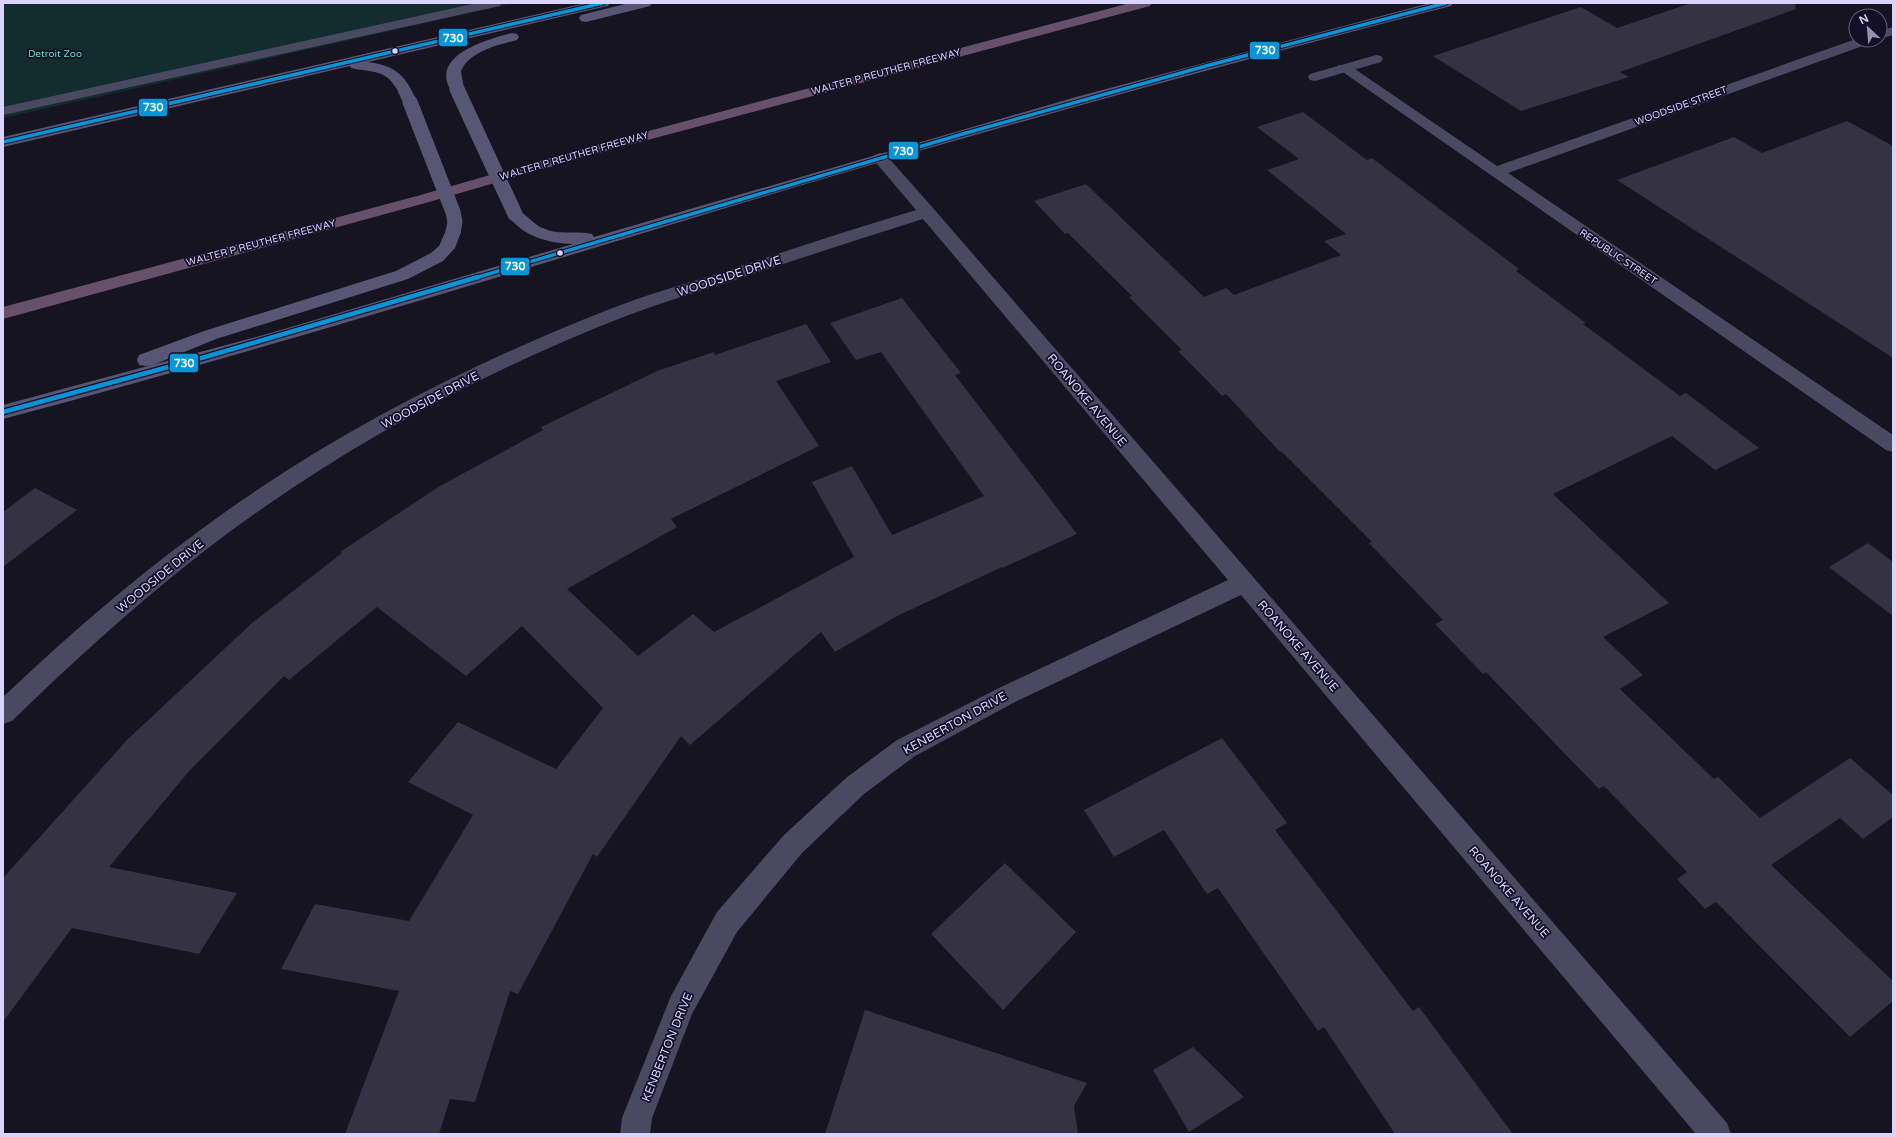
<svg xmlns="http://www.w3.org/2000/svg" width="1896" height="1137" font-family="'Varela Round',sans-serif">
<rect width="100%" height="100%" fill="#161421"/>
<!-- green -->
<path fill="#132c2d" d="M3 3H515L3 118Z"/>
<!-- building -->
<g fill="#343243">
<path d="M1691 3H1795L1796 9 1620 72 1629 77 1521 111 1433 56 1581 7 1617 28Z"/>
<path d="M1303 112 1367 160 1372 158 1457 222 1519 269 1516 271 1586 323 1583 324 1680 396 1686 393 1759 448 1715 470 1672 436 1553 494 1669 603 1603 637 1643 675 1620 689 1714 779 1718 777 1760 818 1850 758 1893 795V817L1863 839 1840 818 1771 865 1893 981V1001L1850 1037 1716 902 1705 909 1677 879 1687 872 1604 786 1599 789 1486 672 1483 674 1435 624 1443 620 1369 543 1372 542 1281 451 1280 452 1226 394 1222 396 1178 351 1182 350 1129 297 1132 296 1068 233 1065 234 1034 201 1086 184 1204 297 1226 288 1234 295 1341 255 1324 241 1346 234 1267 170 1299 159 1257 127Z"/>
<path d="M1847 121 1893 146V358L1617 180 1734 137 1762 153Z"/>
<path d="M902 298 961 373 955 375 1077 534 1002 568V567L897 616 835 652 821 632 690 745 681 736 597 857 593 854 518 994 510 991 475 1102 450 1099 439 1134H345L399 991 281 969 315 904 409 921 473 815 408 782 458 722 556 769 603 708 522 626 466 676 377 607 289 680 284 676 191 769 109 867 237 893 199 954 72 928 3 1022V878L127 740 252 623 342 553 340 552 440 486 543 430 541 427 657 371 714 352 715 355 806 324 831 362 776 381 819 446 671 519 677 527 567 589 638 656 693 614 714 632 854 557 812 482 852 466 892 535 984 496 881 352 856 360 830 323Z"/>
<path d="M35 488 77 510 3 567V512Z"/>
<path d="M1868 543 1893 562V616L1829 567Z"/>
<path d="M1222 738 1287 823 1275 830 1413 1011 1419 1007 1513 1134H1395L1324 1027 1318 1031 1218 888 1207 894 1164 830 1114 857 1084 810Z"/>
<path d="M1005 863 1076 932 1003 1010 931 934Z"/>
<path d="M865 1010 1087 1083 1074 1106 1078 1134H825Z"/>
<path d="M1193 1047 1244 1097 1189 1132 1153 1070Z"/>
</g>
<g fill="none" stroke-linecap="round" stroke-linejoin="round">
<!-- lane -->
<g fill="#4a4962" fill-rule="evenodd">
<path d="M477 3H502L500 6 495 7 3 115V107Z"/>
<path d="M1376 55 1381 56 1383 59 1381 62 1315 81 1310 80 1308 77 1310 74Z"/>
</g>
<!-- street -->
<g fill="#4a4962" fill-rule="evenodd">
<path d="M1893 27V35L1880 39V31Z"/>
<path d="M1856 39 1873 40 1871 43 1508 173 1893 435V452L1886 450 1337 68 1339 65H1349L1497 166Z"/>
<path d="M880 153 886 155 933 208 1727 1123 1731 1134H1696L1241 595 1015 702 915 756 864 794 802 853 737 932 692 1014 652 1118 650 1134H620L622 1118 671 996 717 912 784 835 846 778 897 740 999 688 1228 580 923 219C859 239 795 260 732 281 696 292 661 303 626 316 495 367 368 433 253 515 167 576 88 647 12 721L3 724V697C77 627 154 561 238 503 353 423 480 360 610 309 646 295 684 284 720 273 785 251 850 230 916 210L872 158 874 155Z"/>
</g>
<!-- secondary -->
<g fill="#575674" fill-rule="evenodd">
<path d="M586 3H610L608 6 603 7 368 62C397 66 406 76 417 102L415 105H405C400 99 399 91 394 85 384 69 367 72 351 68L350 66 3 147V137Z"/>
<path d="M629 3H652L650 6 586 22 581 21 579 18 581 15Z"/>
<path d="M1430 3H1453L1451 6C1238 61 1027 119 816 181 545 262 276 347 3 419V405L267 334 573 244C547 243 522 236 507 214L509 210C523 207 530 223 543 228 559 236 576 230 592 234L594 237 1076 97Z"/>
<path d="M512 33 517 34 519 37 517 40C498 45 470 51 461 71L464 89 462 92H452C427 56 488 39 512 33Z"/>
<path d="M453 227 459 228 461 232 455 248 443 261 408 279 216 339 153 365 146 366 139 365 137 360 139 355 204 331 396 271 431 253 439 246 447 228Z"/>
</g>
<!-- highway -->
<path fill="#67516a" fill-rule="evenodd" d="M1130 3H1152L1150 6 591 155 429 202 3 319V307L417 196 581 149Z"/>
<!-- secondary-bridge -->
<g stroke="#575674" stroke-width="15">
<path d="M457 89 515 214"/>
<path d="M410 102 453 212 455 222 453 232"/>
</g>
<!-- bus-1-far1 casing -->
<g stroke="#130f26" stroke-width="5.5">
<g id="bus-1-far1">
<path d="M3 142 603 3"/>
<path d="M475 278 966 133 1206 66 1446 3"/>
</g>
</g>
<!-- bus-1 casing -->
<g stroke="#130f26" stroke-width="7">
<path id="bus-1" d="M3 412 205 357 478 277"/>
</g>
<!-- bus-1-far1 -->
<use href="#bus-1-far1" stroke="#0696d7" stroke-width="3.5"/>
<!-- bus-1 -->
<use href="#bus-1" stroke="#0696d7" stroke-width="4.5"/>
</g>
<!-- markers -->
<g fill="#d9d4ff" stroke="#130f26" stroke-width="1.5">
<circle cx="395" cy="51" r="3.5"/>
<circle cx="560" cy="253" r="3.5"/>
</g>
<g text-anchor="middle" dominant-baseline="central" stroke-width="3.5" stroke-linejoin="round" paint-order="stroke">
<!-- far-park labels -->
<g font-size="10" fill="#5fe0c0" stroke="#130f26">
<text x="55" y="54">Detroit Zoo</text>
</g>
<!-- far-street labels -->
<g font-size="10" fill="#d9d4ff" stroke="#130f26">
<text transform="translate(886 72) rotate(-15)">WALTER P REUTHER FREEWAY</text>
<text transform="translate(1681 106) rotate(-20)">WOODSIDE STREET</text>
<text transform="translate(574 156) rotate(-16)">WALTER P REUTHER FREEWAY</text>
<text transform="translate(261 243) rotate(-15)">WALTER P REUTHER FREEWAY</text>
<text transform="translate(1618 257) rotate(34)">REPUBLIC STREET</text>
</g>
<!-- street labels -->
<g font-size="12" fill="#d9d4ff" stroke="#130f26">
<text transform="translate(729 276) rotate(-18)">WOODSIDE DRIVE</text>
<text transform="translate(430 400) rotate(-28)">WOODSIDE DRIVE</text>
<text transform="translate(1087 400) rotate(50)">ROANOKE AVENUE</text>
<text transform="translate(160 576) rotate(-39)">WOODSIDE DRIVE</text>
<text transform="translate(1298 646) rotate(49)">ROANOKE AVENUE</text>
<text transform="translate(955 723) rotate(-29)">KENBERTON DRIVE</text>
<text transform="translate(1509 892) rotate(49)">ROANOKE AVENUE</text>
<text transform="translate(667 1047) rotate(-68)">KENBERTON DRIVE</text>
</g>
</g>
<g stroke="#130f26" stroke-width="1.5">
<rect x="438" y="28" width="30" height="19" rx="4" fill="#0696d7"/>
<rect x="1249" y="41" width="31" height="19" rx="4" fill="#0696d7"/>
<rect x="138" y="98" width="30" height="19" rx="4" fill="#0696d7"/>
<rect x="888" y="141" width="31" height="19" rx="4" fill="#0696d7"/>
<rect x="500" y="257" width="30" height="19" rx="4" fill="#0696d7"/>
<rect x="169" y="353" width="30" height="20" rx="4" fill="#0696d7"/>
</g>
<g font-size="11" text-anchor="middle" font-weight="bold" fill="#fff">
<text x="453" y="42">730</text>
<text x="1265" y="54">730</text>
<text x="153" y="111">730</text>
<text x="903" y="155">730</text>
<text x="515" y="270">730</text>
<text x="184" y="367">730</text>
</g>
<!-- border -->
<rect width="1896" height="1137" fill="none" stroke="#d9d4ff" stroke-width="8"/>
<!-- north arrow -->
<g transform="translate(1868 28) rotate(334)"><circle r="19" fill="#130f26" stroke="#625e7d"/>
<path d="M0-3L7 15L0 10L-7 15Z" fill="#9591b1"/>
<text y="-6" font-size="11" font-weight="bold" text-anchor="middle" fill="#d9d4ff">N</text>
</g>
</svg>
